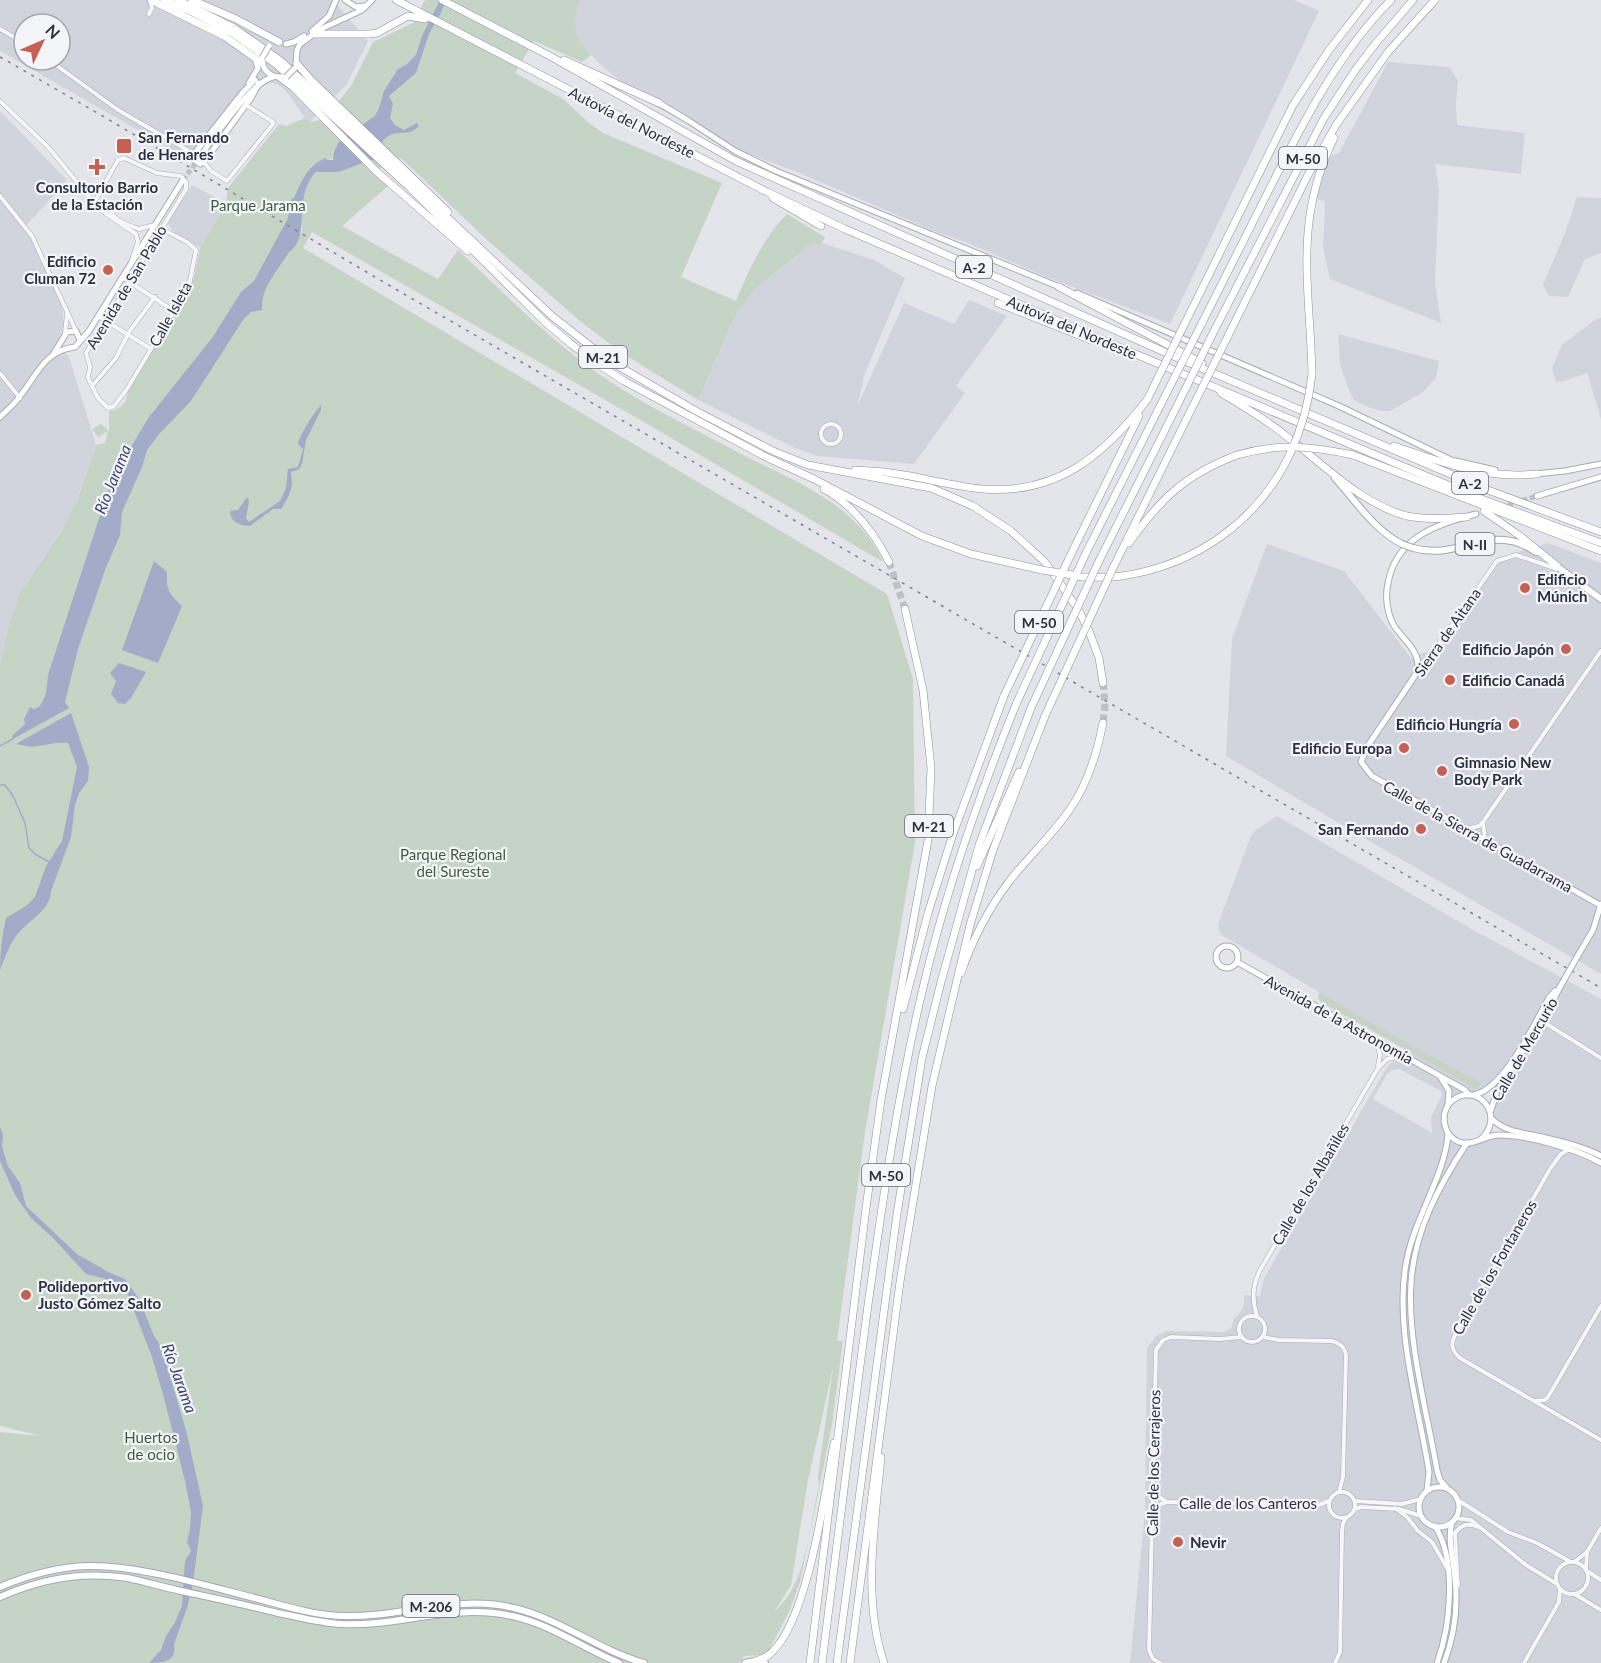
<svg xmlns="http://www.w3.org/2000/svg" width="1601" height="1663" font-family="Lato,sans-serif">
<rect width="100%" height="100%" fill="#e4e5eb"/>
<!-- built -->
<g fill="#d2d4dd" fill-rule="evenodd">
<path d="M0 0H333L368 41 347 84 310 122 305 118 286 91 277 84 269 83 261 87 202 167 0 51ZM24 24H60V60H24Z"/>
<path d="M580 0H1294L1319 11 1170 324 1044 276 963 241 934 231 797 172 740 151 689 125 645 101 602 66 581 45 575 31V14Z"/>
<path d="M1388 62 1449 67 1458 80 1456 103 1457 125 1525 133 1521 174 1435 164 1439 189 1435 282 1441 323 1330 279 1323 247 1325 202 1316 198 1328 157 1339 153Z"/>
<path d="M0 111 67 180 24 228 31 238 62 306 64 324 57 346 69 357 96 445 71 515 19 594 6 634 0 666Z"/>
<path d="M192 185 226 203 200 248 175 233 169 226V221Z"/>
<path d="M1577 197 1601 198V253L1585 259 1568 297 1549 296 1543 285 1565 233Z"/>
<path d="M822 243 874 260 905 278 865 373 857 407 904 303 954 324 969 300 1007 316 956 386 965 393 914 464 817 456 795 448 698 400 735 316 755 289 811 244Z"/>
<path d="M1601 318V419L1587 373 1564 381 1556 382 1552 368 1562 345 1596 319Z"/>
<path d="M1338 334 1439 361 1436 378 1423 392 1390 411H1382L1367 407 1354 400 1348 388 1340 364Z"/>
<path d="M1548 543 1601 563V974L1364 838 1226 756 1232 639 1267 544 1344 571 1411 658 1433 649 1497 558Z"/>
<path d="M1277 816 1475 931 1601 999V1156L1510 1130 1492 1119V1100L1520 1048 1490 1088 1458 1097 1444 1112 1448 1133 1467 1143 1496 1135 1556 1145 1601 1163V1663H1130L1145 1512 1147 1348 1156 1336 1166 1331 1224 1332 1232 1327 1234 1319 1241 1311 1244 1304V1295L1260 1296 1264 1278 1387 1067 1409 1045 1220 934 1218 924 1251 836 1257 829ZM1399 1069 1441 1091 1442 1095 1431 1117 1432 1133 1373 1099 1387 1074 1392 1070Z"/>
</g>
<!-- green -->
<g fill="#c6d4c6" fill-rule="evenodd">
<path d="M425 0H580C571 23 574 37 591 55L582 62 534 41 515 73 563 99 589 123 603 133 722 183 681 277 736 301C747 273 765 235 787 214L825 237 822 243 811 244 755 289 735 316 698 400 622 353 580 321 486 239 401 158 383 166 374 174 388 186 342 226 438 279 458 250C506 295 552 342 606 379 649 408 699 431 745 456 798 483 857 504 883 562L642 421 312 232 303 248 887 594 913 679 915 843 865 1132 837 1341H843L832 1425 800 1582 789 1612 769 1650 763 1655 744 1656 739 1663H0V1432L41 1436 0 1426V666L6 634 19 594 61 531 77 500 96 445 105 443 108 431 98 437 92 429 101 424 109 431V411C122 409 127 403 128 389L170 323 194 278 200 248 226 203 228 188 279 124 286 126 305 118 310 122 320 120 339 101 351 86 373 42 413 23ZM338 143 361 144 376 160 368 161 339 172H316L306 185 302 201V231L295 244 279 234 288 218 290 200 294 198 304 176 311 166 334 158V152ZM833 1368 818 1476 819 1486C808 1527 809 1581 774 1612L791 1585 808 1480Z"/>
<path d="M1319 992 1410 1045 1483 1084 1475 1088 1322 1003 1318 998Z"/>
</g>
<!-- water -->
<g fill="#a2abc8">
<path d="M440 0H446L441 13 429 34 416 73 389 96 393 104 390 118 395 125 404 130 417 123 419 126C406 140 396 125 382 142L384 150 376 160 368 161 339 172H316C292 196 312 237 289 252 278 271 261 286 262 310L251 312 243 320 191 401 160 433 147 450 142 467 122 512 120 535 105 570 78 649 65 702 69 708 13 739 12 736 25 724 24 719 30 707 34 709 40 706 46 694 48 675 109 488 120 465 149 417 212 338 241 292 254 281 288 218 290 200 294 198C302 180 307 165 326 158L327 160H333L334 152 338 143 346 136 375 116 379 108 384 91 398 69 406 65 416 55 422 36Z"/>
<path d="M321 405V410L306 440 302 464 299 469 291 472C291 475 292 479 292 483 292 491 286 502 281 509H273L250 526C239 525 231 523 230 511L238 510 247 497 249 501 246 518 249 522 280 501 286 488 288 469 298 467 303 449 298 444C299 436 315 411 321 405Z"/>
<path d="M154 561 167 572C166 591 169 593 182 606L158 663 122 650Z"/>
<path d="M119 663 146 672 131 698 125 704 118 703 111 694 116 681 110 673Z"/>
<path d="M71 713 89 767 88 781 79 793 75 805 71 837 51 891C50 913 25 921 14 939 8 948 4 960 0 970 0 952 2 936 6 918L26 906 35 897 46 866 62 841 77 767 68 743H56L32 747 16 744Z"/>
<path d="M0 1127 3 1135 2 1147 8 1166 20 1183 26 1206 77 1254 110 1273 125 1279 139 1299 154 1336 162 1348 187 1434 203 1506 193 1583 187 1608 174 1644C177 1662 163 1663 149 1663L161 1650 166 1636 174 1624 182 1606 185 1561 191 1551 187 1542 190 1529 191 1512 185 1481 163 1394 151 1354 127 1293 117 1282 86 1274 53 1238 31 1218 15 1195 0 1161Z"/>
</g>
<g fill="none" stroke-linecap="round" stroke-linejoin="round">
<!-- stream -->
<g stroke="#a2abc8" stroke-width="1.5">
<path d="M0 746 14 738"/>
<path d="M0 785H5L13 796 25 823 29 848 35 854 49 862"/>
</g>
<!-- secondary-tunnel -->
<g stroke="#bfc1c9" stroke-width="5" stroke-dasharray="5 2.5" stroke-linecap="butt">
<path d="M183 180 198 160"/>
<path d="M1501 507 1537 496"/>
</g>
<!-- highway-tunnel -->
<g stroke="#bfc1c9" stroke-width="7" stroke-dasharray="7 3.5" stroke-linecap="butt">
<path d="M889 562 905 609"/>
<path d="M1103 683 1105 704 1103 723"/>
</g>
<!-- street casing -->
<g stroke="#a9abb5" stroke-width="5">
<g id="street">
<path d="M149 14 152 8 150 1"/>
<path d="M0 29 24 43"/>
<path d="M49 60 118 110 194 154"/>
<path d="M0 101 49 148 99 209 136 234 138 242 132 260"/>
<path d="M204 162 211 171 227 181 273 124V122L246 105"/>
<path d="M0 196 32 236 76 331"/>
<path d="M94 203 118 160 124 158 157 173 181 176 186 182V189L86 353 90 367 88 377 90 382 98 398 108 408 114 406 127 389 189 286 196 250 187 242 162 229"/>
<path d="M110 210C114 221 128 225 139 229L154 225"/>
<path d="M122 277 174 311"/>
<path d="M98 316 151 349"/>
<path d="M65 333 67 314"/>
<path d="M0 373 20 398"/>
<path d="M92 386 116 358 129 332 155 297"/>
<circle cx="831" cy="434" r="10"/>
<path d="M1419 672 1497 561 1516 555 1557 569"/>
<path d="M1483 823 1485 839"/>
<path d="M1466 829 1479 826 1483 822 1601 651"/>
<path d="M1542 1021 1601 1058"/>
<path d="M1376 1040 1380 1055 1378 1066"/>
<path d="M1568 1150 1561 1154 1550 1169 1455 1335C1450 1345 1452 1351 1460 1358L1601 1440"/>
<circle cx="1252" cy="1329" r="13"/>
<path d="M1257 1316C1252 1301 1252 1287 1259 1272L1377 1070 1387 1059 1402 1056"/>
<path d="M1263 1337 1279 1340 1331 1341C1340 1343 1345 1347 1346 1356L1343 1477 1339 1492"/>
<path d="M1535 1401 1545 1400 1548 1397 1601 1306"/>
<circle cx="1342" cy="1505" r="13"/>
<path d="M1153 1493 1167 1502"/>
<path d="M1458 1500 1508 1532 1537 1543 1571 1562"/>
<path d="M1355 1501 1402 1504 1421 1499"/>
<path d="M1395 1508 1407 1517 1418 1531 1432 1542 1447 1568"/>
<path d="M1355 1509 1361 1507 1399 1509 1421 1516"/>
<path d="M1153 1511 1161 1504 1167 1502 1318 1505 1329 1501"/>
<path d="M1455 1518 1471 1520 1526 1565 1557 1584"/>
<circle cx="1572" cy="1578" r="16"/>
<path d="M1574 1562 1587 1552 1601 1528"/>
<path d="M1586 1569 1587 1552"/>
<path d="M1587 1571 1601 1580"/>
<path d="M1458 1586 1455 1533C1461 1525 1468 1522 1478 1527"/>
<path d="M1576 1595 1601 1610"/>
<path d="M1160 1663 1153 1659 1149 1650 1156 1350 1163 1340 1171 1337 1220 1339 1242 1337"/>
<path d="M1335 1663 1340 1652 1342 1532 1343 1523 1347 1517"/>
<path d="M1524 1663 1559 1602 1560 1589"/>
</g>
</g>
<!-- secondary casing -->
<g stroke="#a9abb5" stroke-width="7">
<g id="secondary">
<path d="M345 0 356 7 365 6"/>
<path d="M312 31 329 16 336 0"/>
<path d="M286 44 294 42 304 36"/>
<path d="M262 60C263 72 272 78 284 77"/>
<path d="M296 66 297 50 300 44 321 29 362 10 372 0"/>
<path d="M255 80 243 92 194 154 193 159 200 164 204 162 251 98 259 83"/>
<path d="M249 83 258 68 255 59"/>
<path d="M659 103 689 121 735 151 776 171 1062 288"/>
<path d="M198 159C214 139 249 83 273 77"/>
<path d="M1077 293 1339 406 1451 460 1495 470"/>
<path d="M54 353 67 332 76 331 80 340"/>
<path d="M0 417C7 410 15 404 20 396 37 375 45 350 75 347L89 331 183 180"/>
<path d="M1535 474 1565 471 1601 464"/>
<path d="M1537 496 1601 477"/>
<path d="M1476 514C1436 524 1396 538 1388 583 1385 596 1387 612 1393 624 1402 639 1421 651 1418 671L1367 747 1361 762 1372 776 1600 905"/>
<circle cx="1227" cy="957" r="11"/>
<path d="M1577 957 1593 930 1601 904"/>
<path d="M1237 962 1465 1090 1469 1095"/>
<path d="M1441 1078 1449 1091 1448 1105"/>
<path d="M1474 1095C1505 1088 1534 1024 1549 998L1555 991"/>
<path d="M1491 1110 1497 1091 1542 1021 1560 987"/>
<path d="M1492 1119C1506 1133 1527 1133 1546 1138 1564 1142 1584 1147 1601 1156"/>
<path d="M1480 1140C1507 1117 1478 1081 1453 1100 1439 1111 1442 1135 1459 1142 1473 1147 1485 1135 1499 1135 1527 1135 1577 1149 1601 1163"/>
<circle cx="1439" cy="1507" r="20"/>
<path d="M1447 1488 1440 1480 1437 1470C1427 1412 1407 1341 1411 1283 1414 1232 1439 1185 1467 1143"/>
<path d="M1427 1491 1429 1472C1419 1407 1393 1325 1407 1259 1415 1217 1446 1173 1448 1133"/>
<path d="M1435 1526C1457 1561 1451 1625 1437 1663"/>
<path d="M1444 1663C1454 1637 1458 1607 1455 1579 1454 1560 1447 1541 1452 1522"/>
</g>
</g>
<!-- primary casing -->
<g stroke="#a4a7b6" stroke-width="8">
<g id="primary">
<path d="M1335 478C1356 501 1373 529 1402 544"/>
<path d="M1413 548C1452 559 1477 534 1511 541 1520 542 1528 547 1536 552"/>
<path d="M1555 565 1601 599"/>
<path d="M0 1587C28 1575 57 1567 88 1566 140 1565 211 1587 262 1600 288 1607 315 1615 342 1616 401 1618 456 1594 514 1608 561 1619 598 1650 644 1663"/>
<path d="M0 1597C40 1579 84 1571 128 1578 146 1582 163 1587 181 1591 213 1598 246 1605 278 1613 299 1617 320 1623 341 1624 399 1627 452 1603 512 1616 550 1624 583 1648 619 1663"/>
<path d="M745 1663 755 1661 765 1663"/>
</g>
</g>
<!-- highway casing -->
<g stroke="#8d8fa0" stroke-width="8">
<g id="highway">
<path d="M151 0 224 36 262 63"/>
<path d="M164 0 190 11 232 33 277 65 408 186 545 322 571 344 599 365 624 381 766 457 814 479 922 536 971 554 1042 570"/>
<path d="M178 0 234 28 281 61 552 316 608 360 696 411 773 451 808 465 931 488 973 506 1011 531 1045 562 1078 609 1089 631 1099 658 1103 683"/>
<path d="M192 0 236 19 279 42"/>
<path d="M396 0 767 192 845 229 1114 345 1402 466 1484 500 1601 543"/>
<path d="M442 0 548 55 736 161 1178 358 1488 490 1601 532"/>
<path d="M313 34H369L377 33 408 16 425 19"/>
<path d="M564 60 659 103"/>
<path d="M297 64 311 80 448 212"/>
<path d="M281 78 293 87 377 172 468 251"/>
<path d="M773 198 821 226"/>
<path d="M1059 287 1202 363"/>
<path d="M998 303 1091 340"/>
<path d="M1188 317 1293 105 1329 50 1368 0"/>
<path d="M1202 323C1224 279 1246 236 1268 192 1301 126 1338 53 1391 0"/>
<path d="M1215 329 1324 118 1356 69 1376 43 1413 0"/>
<path d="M1228 336 1308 175 1336 125 1388 52 1435 0"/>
<path d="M1312 374C1310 286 1293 222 1334 138"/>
<path d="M1221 393C1245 407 1268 421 1290 439 1326 467 1362 504 1407 516 1427 520 1447 518 1467 517"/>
<path d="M1394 446C1445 463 1481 479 1537 474"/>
<path d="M1353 455 1601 551"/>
<path d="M855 470C867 471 879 471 891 473 922 477 951 486 982 489 1057 495 1103 456 1147 400"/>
<path d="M824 489C854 506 874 532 889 562"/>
<path d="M1484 511 1520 536 1557 566"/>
<path d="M1129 543C1161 498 1185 475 1237 455"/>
<path d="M1074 548 1139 416"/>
<path d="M1086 553 1158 410"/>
<path d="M1099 561 1174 412"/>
<path d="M1113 568 1187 418"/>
<path d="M1081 577C1094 577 1109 578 1122 576 1196 565 1258 521 1290 454"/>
<path d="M977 866 1019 772"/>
<path d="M961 973C972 941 987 911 1008 883 1027 858 1052 836 1070 809 1088 784 1097 753 1103 723"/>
<path d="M903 1009 928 913 953 834 1004 696"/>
<path d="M881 1457C875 1524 862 1598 884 1663"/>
<path d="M755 1661C761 1659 767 1658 771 1653 808 1620 825 1493 834 1443"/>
<path d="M810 1663 866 1208 881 1100 928 840 931 768 923 690 905 609"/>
<path d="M822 1663C837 1544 852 1424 868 1305 883 1198 898 1092 923 988 946 890 979 795 1017 702"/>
<path d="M837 1663 897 1214 922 1058 941 982 979 845 1031 708"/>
<path d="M850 1663 900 1282 932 1086 970 925 993 850 1045 716"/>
</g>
</g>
<!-- street -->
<use href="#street" stroke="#f7f7f9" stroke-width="4"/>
<!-- secondary -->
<use href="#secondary" stroke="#fff" stroke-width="5"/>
<!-- primary -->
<use href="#primary" stroke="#fff" stroke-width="6"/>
<!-- highway -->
<use href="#highway" stroke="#fff" stroke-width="7"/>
<!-- rail -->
<path stroke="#7f8193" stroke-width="1.5" stroke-dasharray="3 6" stroke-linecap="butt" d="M0 57C132 132 261 210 392 287L1601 988"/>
<!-- secondary-bridge casing -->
<g stroke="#a9abb5" stroke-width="7" stroke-linecap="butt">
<g id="secondary-bridge">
<path d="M262 58 269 46"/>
<path d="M286 77 296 67"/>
<path d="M1560 987 1577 957"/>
</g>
</g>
<!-- primary-bridge casing -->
<g stroke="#a4a7b6" stroke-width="8" stroke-linecap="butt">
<path id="primary-bridge" d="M1402 544 1413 548"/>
</g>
<!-- highway-bridge casing -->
<g stroke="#8d8fa0" stroke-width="8" stroke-linecap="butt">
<g id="highway-bridge">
<path d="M1148 398 1188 317"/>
<path d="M1158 410 1202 323"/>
<path d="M1174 412 1215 329"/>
<path d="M1187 418 1228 336"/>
<path d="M1290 454C1302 428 1309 403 1312 374"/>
<path d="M1237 455C1279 443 1311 446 1353 455"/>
<path d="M1042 570 1078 576"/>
<path d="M1004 696 1074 548"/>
<path d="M1017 702 1086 553"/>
<path d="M1031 708 1099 561"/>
<path d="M1045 716 1113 568"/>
</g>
</g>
<!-- secondary-bridge -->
<use href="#secondary-bridge" stroke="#fff" stroke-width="5"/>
<!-- primary-bridge -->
<use href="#primary-bridge" stroke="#fff" stroke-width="6"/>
<!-- highway-bridge -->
<use href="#highway-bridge" stroke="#fff" stroke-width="7"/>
</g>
<!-- markers -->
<g fill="#c56054" stroke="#f4f5f8" stroke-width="2">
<rect x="116" y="138" width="16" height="16" rx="3"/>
<path d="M94 158h6v6h6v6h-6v6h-6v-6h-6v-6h6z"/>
<circle cx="108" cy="270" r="6"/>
<circle cx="1525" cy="588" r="6"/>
<circle cx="1566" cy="649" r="6"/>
<circle cx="1450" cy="680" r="6"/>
<circle cx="1514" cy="724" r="6"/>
<circle cx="1404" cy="748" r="6"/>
<circle cx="1442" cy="771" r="6"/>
<circle cx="1421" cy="829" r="6"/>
<circle cx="26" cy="1295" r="6"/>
<circle cx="1178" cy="1542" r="6"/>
</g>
<g text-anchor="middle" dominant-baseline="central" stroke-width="4.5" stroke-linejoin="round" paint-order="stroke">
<!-- shield labels -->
<g fill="#f4f5f8" stroke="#696a79" stroke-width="1.5">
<rect x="1279" y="147" width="48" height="22" rx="4.5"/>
<rect x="956" y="256" width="36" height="22" rx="4.5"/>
<rect x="579" y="346" width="48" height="22" rx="4.5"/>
<rect x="1452" y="472" width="36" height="22" rx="4.5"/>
<rect x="1455.5" y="533" width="39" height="22" rx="4.5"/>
<rect x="1015" y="611" width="48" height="22" rx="4.5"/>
<rect x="905" y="815" width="48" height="22" rx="4.5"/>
<rect x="862" y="1164" width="48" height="22" rx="4.5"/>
<rect x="402.5" y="1595" width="57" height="22" rx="4.5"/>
</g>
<g font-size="14" font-weight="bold" fill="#2d2f42">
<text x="1303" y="158">M-50</text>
<text x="974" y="267">A-2</text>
<text x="603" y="357">M-21</text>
<text x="1470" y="483">A-2</text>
<text x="1475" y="544">N-II</text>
<text x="1039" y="622">M-50</text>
<text x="929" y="826">M-21</text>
<text x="886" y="1175">M-50</text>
<text x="431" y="1606">M-206</text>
</g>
<!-- street labels -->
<g font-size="15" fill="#2d2f42" stroke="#f4f5f8">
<text transform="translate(632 122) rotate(27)">Autovía del Nordeste</text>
<text transform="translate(126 287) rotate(-59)">Avenida de San Pablo</text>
<text transform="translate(170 314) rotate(-61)">Calle Isleta</text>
<text transform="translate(1072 327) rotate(23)">Autovía del Nordeste</text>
<text transform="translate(1447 632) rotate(-55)">Sierra de Aitana</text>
<text transform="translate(1478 836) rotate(29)">Calle de la Sierra de Guadarrama</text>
<text transform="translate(1339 1019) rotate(29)">Avenida de la Astronomía</text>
<text transform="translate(1524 1049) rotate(-60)">Calle de Mercurio</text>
<text transform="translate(1310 1184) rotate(-60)">Calle de los Albañiles</text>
<text transform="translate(1494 1267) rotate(-60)">Calle de los Fontaneros</text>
<text transform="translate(1153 1463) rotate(-89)">Calle de los Cerrajeros</text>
<text x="1248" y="1503">Calle de los Canteros</text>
</g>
<!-- poi labels -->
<g font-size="15" font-weight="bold" fill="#2d2f42" stroke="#f4f5f8" text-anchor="start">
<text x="138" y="137">San Fernando<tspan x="138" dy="17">de Henares</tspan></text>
<text x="97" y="187" text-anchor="middle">Consultorio Barrio<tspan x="97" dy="17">de la Estación</tspan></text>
<text x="96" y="261" text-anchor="end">Edificio<tspan x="96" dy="17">Cluman 72</tspan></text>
<text x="1537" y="579">Edificio<tspan x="1537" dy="17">Múnich</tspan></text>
<text x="1554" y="649" text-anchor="end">Edificio Japón</text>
<text x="1462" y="680">Edificio Canadá</text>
<text x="1502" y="724" text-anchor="end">Edificio Hungría</text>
<text x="1392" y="748" text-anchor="end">Edificio Europa</text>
<text x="1454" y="762">Gimnasio New<tspan x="1454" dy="17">Body Park</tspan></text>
<text x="1409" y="829" text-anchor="end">San Fernando</text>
<text x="38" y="1286">Polideportivo<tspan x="38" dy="17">Justo Gómez Salto</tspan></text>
<text x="1190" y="1542">Nevir</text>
</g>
<!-- park labels -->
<g font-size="15" fill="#3b5d3d" stroke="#f4f5f8">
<text x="258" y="205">Parque Jarama</text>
<text x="453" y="854">Parque Regional<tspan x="453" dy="17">del Sureste</tspan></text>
<text x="151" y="1437">Huertos<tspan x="151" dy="17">de ocio</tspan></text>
</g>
<!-- water labels -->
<g font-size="16" font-style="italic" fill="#3a4573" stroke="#f4f5f8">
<text transform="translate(112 479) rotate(-68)">Río Jarama</text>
<text transform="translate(180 1378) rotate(70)">Río Jarama</text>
</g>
</g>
<!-- north arrow -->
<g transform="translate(42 42) rotate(46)"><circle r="28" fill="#f4f5f8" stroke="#a4a6af" stroke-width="1.5"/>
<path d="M0-4.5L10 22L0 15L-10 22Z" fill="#c56054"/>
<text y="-9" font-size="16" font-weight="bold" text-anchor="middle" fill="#2d2f42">N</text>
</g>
</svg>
